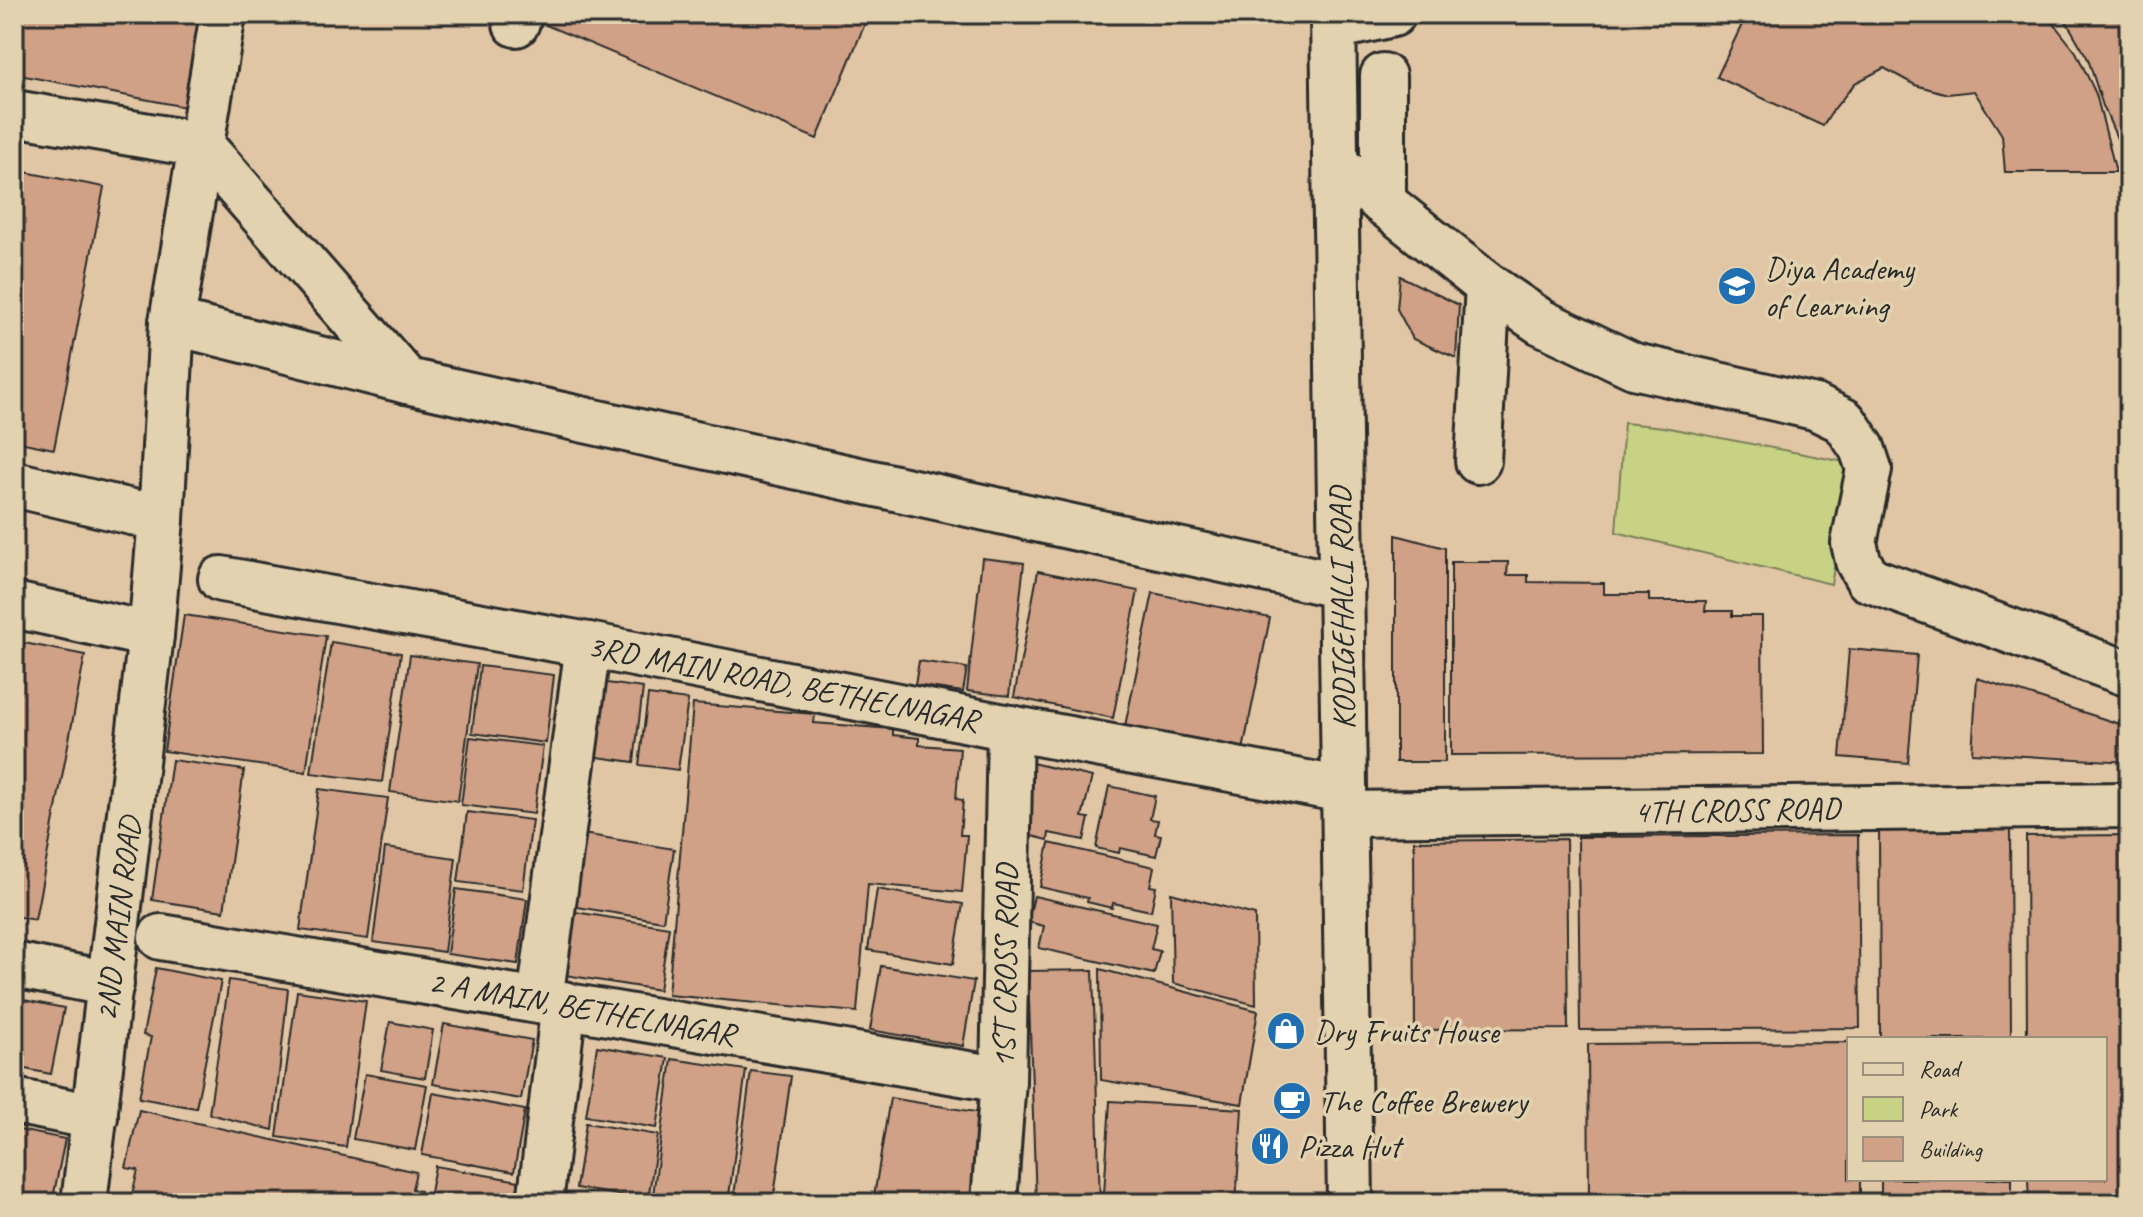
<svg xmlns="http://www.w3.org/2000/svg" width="2143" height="1217" font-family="Caveat,sans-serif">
<rect width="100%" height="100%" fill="#e0c6a4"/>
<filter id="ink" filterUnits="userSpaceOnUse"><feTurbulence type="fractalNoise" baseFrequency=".0125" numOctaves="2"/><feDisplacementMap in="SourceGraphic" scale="16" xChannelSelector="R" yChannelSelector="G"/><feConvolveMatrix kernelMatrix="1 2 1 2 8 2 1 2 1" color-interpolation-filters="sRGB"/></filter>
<g filter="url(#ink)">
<!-- green -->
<path fill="#c7d285" stroke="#797e58" stroke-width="2" d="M1624 423 1664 427 1850 463 1844 516 1831 584 1616 532Z"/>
<!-- building -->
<g fill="#d0a186" stroke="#2b2b2b" stroke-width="2">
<path d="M14 14H213L196 109 14 74Z"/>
<path d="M545 14H869L817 139 541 23Z"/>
<path d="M1753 14H2046L2076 52 2096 94 2116 172H2005L2002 135 1974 91 1948 94 1915 85 1884 68 1855 83 1834 109 1823 126 1717 77 1745 18Z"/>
<path d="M2062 14H2129V166L2103 106 2088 59Z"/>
<path d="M14 170 104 187 54 449 14 441Z"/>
<path d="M1400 276 1459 305 1456 358 1413 339 1397 309Z"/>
<path d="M1396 535 1445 548V762H1396Z"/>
<path d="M982 558 1024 563 1009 696 967 691Z"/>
<path d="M1451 562H1508L1507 575H1528V582L1604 583V594H1649V601H1706L1705 611H1732V616H1762L1763 754 1451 755Z"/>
<path d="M1038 571 1138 591 1113 718 1014 697Z"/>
<path d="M1153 593 1270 618 1243 750 1125 726Z"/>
<path d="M184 615 326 636 306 772 164 751Z"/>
<path d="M14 641 85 655 35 920 14 916Z"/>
<path d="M331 642 401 653 382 782 311 773Z"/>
<path d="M1849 649 1917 655 1908 763 1840 757Z"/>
<path d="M410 655 477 664 458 801 390 792Z"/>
<path d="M919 661 967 668 963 692 915 685Z"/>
<path d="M480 666 554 675 546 743 472 733Z"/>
<path d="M1977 678 2129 727V762L1972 753Z"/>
<path d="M600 682 643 688 634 762 590 756Z"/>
<path d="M648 695 688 700 678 770 639 765Z"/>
<path d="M693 704 815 714 814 723 893 729V735L919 738V745L960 748 956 799 963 800 960 835H967L962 892 868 884 857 1012 668 995Z"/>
<path d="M470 737 543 746 534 814 461 805Z"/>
<path d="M172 760 244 770 224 911 152 900Z"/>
<path d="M1032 763 1092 777 1082 817 1089 818 1084 840 1049 833 1048 840 1024 834 1030 806 1022 804Z"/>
<path d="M1109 786 1155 796 1150 819 1158 820 1155 834 1161 835 1156 856 1120 848 1119 853 1096 848Z"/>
<path d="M319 789 388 798 368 939 300 930Z"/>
<path d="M467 812 532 820 523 890 458 882Z"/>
<path d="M2010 828 2011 1039H1880L1879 830Z"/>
<path d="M583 834 674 849 663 921 571 906Z"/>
<path d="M1858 835 1860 1028 1580 1030 1578 837Z"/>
<path d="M2129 835V1203H2029L2028 1179H2105V1039H2027L2026 836Z"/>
<path d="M1566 839 1568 1029 1415 1030 1414 841Z"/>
<path d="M1049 843 1154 867 1150 886 1156 887 1151 911 1113 903 1112 908 1087 902 1088 898 1040 887Z"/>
<path d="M385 848 456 858 444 952 373 942Z"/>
<path d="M456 889 527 899 518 964 447 954Z"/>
<path d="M877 889 963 904 953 964 868 950Z"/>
<path d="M1171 893 1255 915 1256 1005 1173 983Z"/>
<path d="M1034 896 1157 924 1151 949 1160 951 1154 974 1039 948 1044 926 1028 922Z"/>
<path d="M575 912 669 927 659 990 565 975Z"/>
<path d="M881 966 974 981 963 1046 870 1030Z"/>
<path d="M156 968 221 981 196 1108 139 1098 151 1037 143 1035Z"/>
<path d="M1100 969 1258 1011 1242 1104 1101 1080Z"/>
<path d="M1093 970 1100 1203H1036L1028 971Z"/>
<path d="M229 980 288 989 273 1130 209 1114Z"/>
<path d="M297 991 366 1001 346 1147 277 1137Z"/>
<path d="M14 998 64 1008 51 1074 20 1068 17 1084H14Z"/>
<path d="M390 1022 433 1030 425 1078 381 1070Z"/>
<path d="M444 1024 532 1040 521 1099 433 1084Z"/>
<path d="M1849 1042V1179H1860V1203H1589L1588 1044Z"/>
<path d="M597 1046 668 1058 657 1128 586 1116Z"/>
<path d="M672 1059 746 1070 728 1203 652 1202Z"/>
<path d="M751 1071 791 1076 773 1203H733Z"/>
<path d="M365 1074 427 1085 415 1150 353 1139Z"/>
<path d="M433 1093 525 1110 514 1172 422 1155Z"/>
<path d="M890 1098 988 1114 973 1203H873Z"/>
<path d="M1110 1101 1242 1109 1236 1203 1104 1194Z"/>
<path d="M139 1110 416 1172 412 1189 420 1191 417 1203H130L138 1170 126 1168Z"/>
<path d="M586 1123 658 1135 648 1200 576 1188Z"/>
<path d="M14 1129 65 1139 52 1203H14Z"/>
<path d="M435 1166 519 1181 515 1203H428Z"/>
<rect x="1881" y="1179" width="131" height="24"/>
<path d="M578 1197 615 1203H577Z"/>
</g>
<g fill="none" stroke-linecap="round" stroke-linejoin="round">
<!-- minor casing -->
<g stroke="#2b2b2b" stroke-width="50">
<g id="minor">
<path d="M223 14 201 145 407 381"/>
<path d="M1333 14 1350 1203"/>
<path d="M516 24 520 14"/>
<path d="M1334 27 1393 14"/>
<path d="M14 113 201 145 172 322"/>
<path d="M1336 165 1488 286 1541 322 1634 366 1815 407 1844 421 1862 448 1869 469 1854 543 1858 561 1868 579 2129 674"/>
<path d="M1383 203V76"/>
<path d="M1478 461 1488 286"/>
<path d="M14 484 161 519"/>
<path d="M221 579 588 645 1010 728 1344 790"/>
<path d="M14 605 151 635"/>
<path d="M1345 814 2129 805"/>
<path d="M161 937 1003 1080"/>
<path d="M14 965 111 984"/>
<path d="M540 1000 588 645"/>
<path d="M14 1101 95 1117"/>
<path d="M84 1203 151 635 161 519 172 322 407 381 1342 586"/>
<path d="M540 1203 564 1004"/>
<path d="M994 1203 1003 1080 1010 728"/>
</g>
</g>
<!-- minor -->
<use href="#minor" stroke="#e3d2af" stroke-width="44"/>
</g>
</g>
<!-- icons -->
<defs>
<g id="school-disc" transform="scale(2)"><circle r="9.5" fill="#1f6fb2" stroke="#e3d2af"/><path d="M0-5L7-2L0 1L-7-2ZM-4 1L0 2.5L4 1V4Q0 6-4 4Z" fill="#fff"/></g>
<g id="shop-disc" transform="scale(2)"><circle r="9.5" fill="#1f6fb2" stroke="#e3d2af"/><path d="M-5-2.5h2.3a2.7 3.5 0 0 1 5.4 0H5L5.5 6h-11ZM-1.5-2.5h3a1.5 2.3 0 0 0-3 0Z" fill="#fff"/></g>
<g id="cafe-disc" transform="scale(2)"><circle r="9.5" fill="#1f6fb2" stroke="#e3d2af"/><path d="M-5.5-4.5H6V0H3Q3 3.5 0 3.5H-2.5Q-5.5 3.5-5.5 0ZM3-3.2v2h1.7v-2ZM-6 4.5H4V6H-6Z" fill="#fff"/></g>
<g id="restaurant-disc" transform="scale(2)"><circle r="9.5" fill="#1f6fb2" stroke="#e3d2af"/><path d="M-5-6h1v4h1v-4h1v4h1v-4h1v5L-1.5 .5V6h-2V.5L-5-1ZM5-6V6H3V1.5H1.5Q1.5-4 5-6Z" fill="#fff"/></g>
</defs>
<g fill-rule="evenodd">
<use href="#school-disc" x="1737" y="286"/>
<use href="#shop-disc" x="1286" y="1031"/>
<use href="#cafe-disc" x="1292" y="1101"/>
<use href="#restaurant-disc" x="1270" y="1146"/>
</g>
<g text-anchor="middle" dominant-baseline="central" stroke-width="7" stroke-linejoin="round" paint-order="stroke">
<!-- poi labels -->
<g font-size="32" fill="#2b2b2b" stroke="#e3d2af" text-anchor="start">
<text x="1765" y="268">Diya Academy<tspan x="1765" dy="37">of Learning</tspan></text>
<text x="1314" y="1031">Dry Fruits House</text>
<text x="1320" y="1101">The Coffee Brewery</text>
<text x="1298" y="1146">Pizza Hut</text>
</g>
<!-- street labels -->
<g font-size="32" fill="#2b2b2b" stroke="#e3d2af">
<text transform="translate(1342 608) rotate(-91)">KODIGEHALLI ROAD</text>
<text transform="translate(783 683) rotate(11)">3RD MAIN ROAD, BETHELNAGAR</text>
<text transform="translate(1737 810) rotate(-1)">4TH CROSS ROAD</text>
<text transform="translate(118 919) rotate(-83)">2ND MAIN ROAD</text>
<text transform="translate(1005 966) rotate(-89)">1ST CROSS ROAD</text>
<text transform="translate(582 1008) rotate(10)">2 A MAIN, BETHELNAGAR</text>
</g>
</g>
<!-- margin -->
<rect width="2143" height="1217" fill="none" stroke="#e3d2af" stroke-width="48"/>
<rect x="24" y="24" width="2095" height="1169" fill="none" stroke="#2b2b2b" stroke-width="3" filter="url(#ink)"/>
<!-- legend -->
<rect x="1847" y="1037" width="260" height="144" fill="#e3d2af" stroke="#998f7a" stroke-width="2"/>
<rect x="1863" y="1063" width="40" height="12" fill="#e3d2af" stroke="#998f7a" stroke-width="2"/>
<text x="1919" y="1077" font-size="24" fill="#2b2b2b">Road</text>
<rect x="1863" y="1097" width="40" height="24" fill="#c7d285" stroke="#998f7a" stroke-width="2"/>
<text x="1919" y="1117" font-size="24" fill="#2b2b2b">Park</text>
<rect x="1863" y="1137" width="40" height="24" fill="#d0a186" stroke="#998f7a" stroke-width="2"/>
<text x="1919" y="1157" font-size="24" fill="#2b2b2b">Building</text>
</svg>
